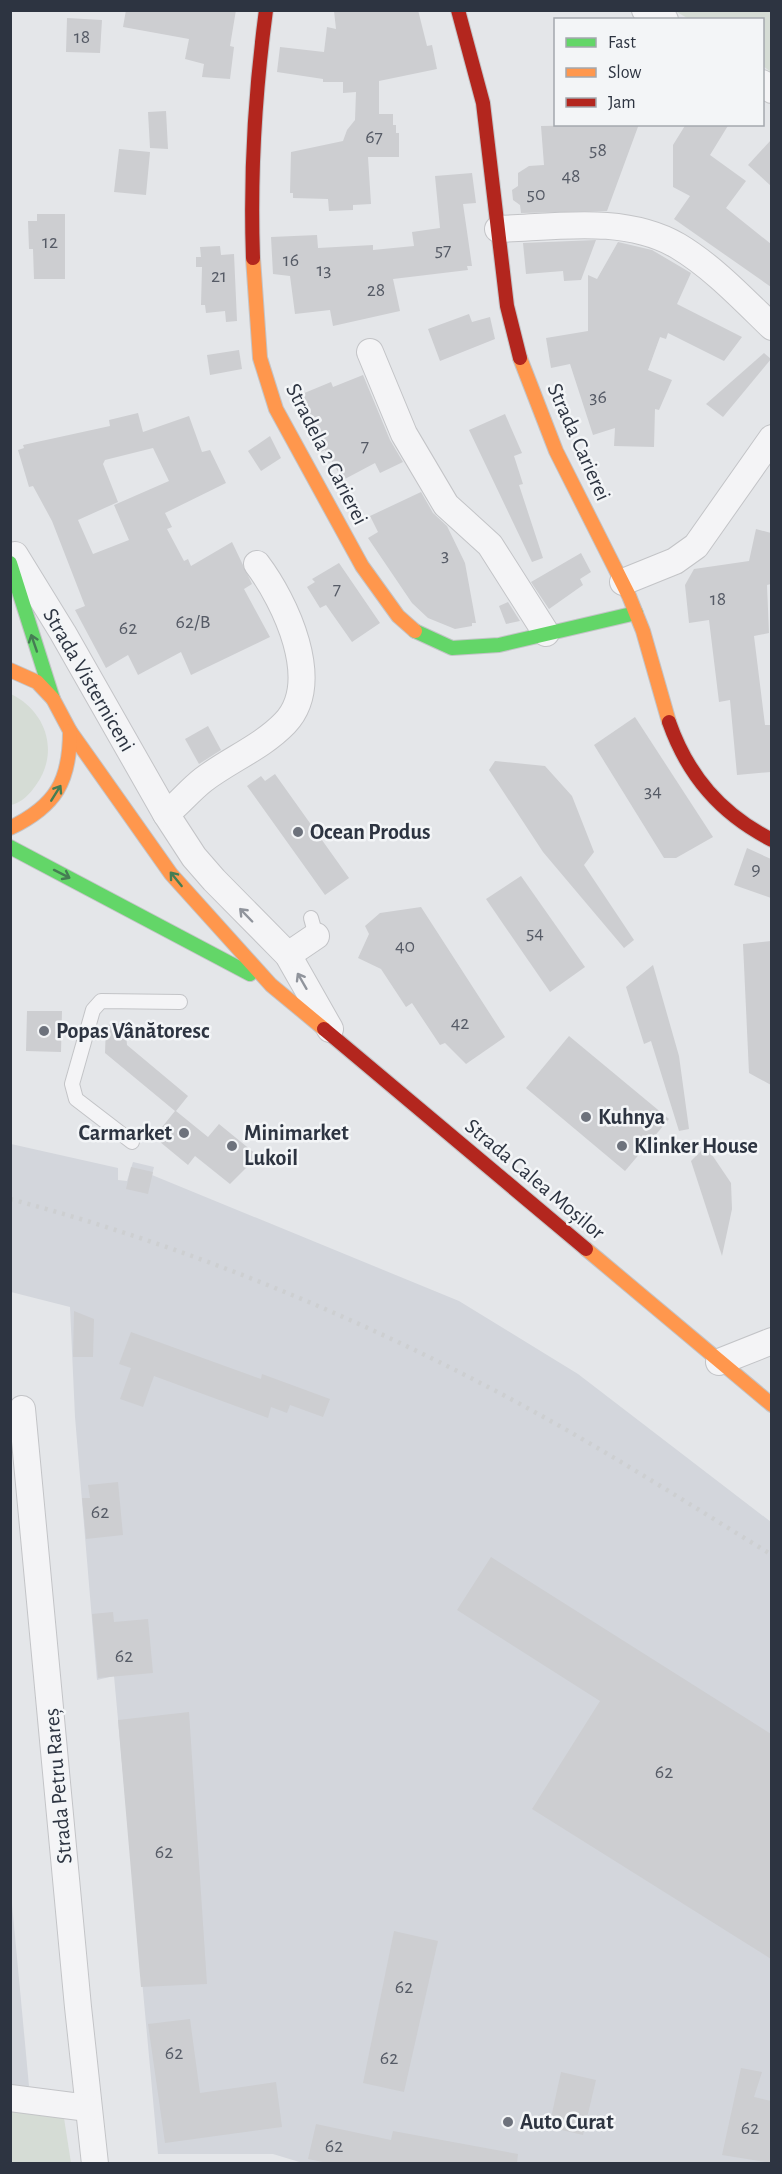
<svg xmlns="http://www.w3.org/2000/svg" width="782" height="2174" font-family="'Alegreya Sans',sans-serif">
<rect width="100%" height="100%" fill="#e4e6e9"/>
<!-- built -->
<g fill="#d3d6dc">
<path d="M11 1144 118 1168V1180L127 1181 133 1162 154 1167 152 1175 459 1301 578 1374 771 1522V2163L306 2164 273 2154H158L114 1676 97 1680 75 1417 70 1307 11 1292Z"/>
<path d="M10 1883 29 2086 11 2087H10Z"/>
</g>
<!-- green -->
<g fill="#d5dcd5">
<path d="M675 11H771V72L763 66 762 20 689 19Z"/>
<path d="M11 694C46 711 60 752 36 785 30 794 21 803 11 805Z"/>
<path d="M10 2109 52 2113 64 2118 71 2163H11Z"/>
</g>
<!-- building -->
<g fill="#cdced1" fill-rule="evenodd">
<path d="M126 10H236L230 46 234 47 230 79 202 77 204 64 185 59 189 39 123 27Z"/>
<path d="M418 10 427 46 432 45 437 69 379 81V114H393V125H396V133H399V157H368L371 204 353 205V210L329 211 328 199 293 198V193H290L291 152 343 141 347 130 355 120 356 92 343 93V82H323V79L277 72 280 47 324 52 327 27 336 29 334 11Z"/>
<path d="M67 18 102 20 100 53 66 52Z"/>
<path d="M166 111 168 149 150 148 148 112Z"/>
<path d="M639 124 607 211 521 213 520 205 513 200 512 190 518 186V173L529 166 544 165 541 126Z"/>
<path d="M686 124H729L710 155 746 181 726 208 771 244V287L674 219 690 196 673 187V145Z"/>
<path d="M771 140V186L748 165Z"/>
<path d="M119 149 150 152 146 195 114 192Z"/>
<path d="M472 173 476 203 463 204 472 266H467L468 270 393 279 400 311 333 326 330 310 295 314 290 276 273 274 271 237 317 235 318 248 373 245V250L414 246 412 232 440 228 435 176Z"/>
<path d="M37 214H65V279H34L33 249H29L28 221H37Z"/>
<path d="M596 240 581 280 564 281 563 271 526 274 523 243Z"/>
<path d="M618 242 652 250 691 273 677 304 742 337 724 361 668 333 666 339 660 337 648 370 672 380 659 410 655 409 654 447 614 446 615 428 593 435 570 364 551 368 546 338 588 331V275L597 279Z"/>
<path d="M220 246 221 255 234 254 237 321 226 322 225 311 206 313 205 305H201L202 267H196V257H201L200 247Z"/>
<path d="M469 314 472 322 490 317 495 339 440 361 428 329Z"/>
<path d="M239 350 242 369 210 375 207 355Z"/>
<path d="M764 353 771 359 723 417 706 404Z"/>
<path d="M363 375 390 440 403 462 380 473 375 463 343 480 325 450 321 452 290 391 299 387 302 394 331 382 333 387Z"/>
<path d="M138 413 143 432 189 416 202 452 210 450 226 483 165 513 172 527 167 529 184 561 188 559 191 566 232 542 252 584 244 589 270 637 191 675 181 652 138 675 128 655 106 668 75 610 85 606 52 521 33 486 29 487 18 450 24 448 23 445 110 426 109 420ZM153 448 169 481 114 505 129 540 93 554 78 520 118 502 103 464 105 460Z"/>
<path d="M505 414 522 453 514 456 523 484 519 485 543 558 532 562 469 430Z"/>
<path d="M270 436 281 458 261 471 248 451Z"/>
<path d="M421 492 433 513 447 526 465 563 476 623H472V626L455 629 428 618 412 603 368 538 378 532 370 516Z"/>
<path d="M756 529 771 533V584L767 585 769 633 754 636 765 725H771V772L737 775 730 700 719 702 709 620 689 623 685 585 694 569 749 561Z"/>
<path d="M581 553 591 572 580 579 583 585 549 609 531 582Z"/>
<path d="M339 563 380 623 352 642 326 605 320 608 307 587 315 582 312 579Z"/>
<path d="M508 602 520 621 506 624 499 606Z"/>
<path d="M635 717 713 837 676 858H664L594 745Z"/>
<path d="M208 726 221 750 199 764 185 739Z"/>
<path d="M495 761 545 766 572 796 594 852 584 865 634 940 624 948 543 852 489 770Z"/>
<path d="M275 774 349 878 325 895 247 786 261 776 265 781Z"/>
<path d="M747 848 771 859V898L734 885Z"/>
<path d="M521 876 585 967 550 992 486 899Z"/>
<path d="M421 907 505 1037 466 1064 445 1043 440 1045 412 1003 406 1007 381 969 358 958 369 934 365 926 380 913Z"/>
<path d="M771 941V1085L749 1073 743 944Z"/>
<path d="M653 965 679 1056 689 1129 679 1131 651 1041 644 1044 626 987Z"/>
<path d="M27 1011H62L61 1052 26 1051Z"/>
<path d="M125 1024 127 1045 188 1096 176 1111 208 1137 219 1124 258 1156 230 1184 195 1156 188 1165 154 1137 175 1111 105 1053 106 1025Z"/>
<path d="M569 1036 669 1119 625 1171 526 1088Z"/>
<path d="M706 1146 731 1183 732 1209 722 1256 691 1161Z"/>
<path d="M131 1167 153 1172 148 1194 126 1189Z"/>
<path d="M74 1311 94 1319 93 1357H73Z"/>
<path d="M131 1332 261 1379 262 1374 330 1399 323 1417 290 1405 287 1413 271 1407 268 1418 154 1376 143 1407 120 1399 131 1368 119 1364Z"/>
<path d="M118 1482 123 1535 86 1539 82 1498H90L88 1485Z"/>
<path d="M491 1557 771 1734V1959L532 1809 600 1701 457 1610Z"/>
<path d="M113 1612 114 1622 148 1619 153 1673 98 1678 92 1614Z"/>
<path d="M189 1712 207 1984 141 1987 118 1720Z"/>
<path d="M394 1931 438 1941 404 2092 363 2083Z"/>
<path d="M190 2019 200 2093 276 2082 282 2127 165 2143 148 2024Z"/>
<path d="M741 2068 762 2072 754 2097 771 2101V2163L722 2155Z"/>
<path d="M561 2072 596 2080 583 2135 549 2127Z"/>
<path d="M316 2124 391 2140 393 2131 518 2154 517 2163H328L308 2159Z"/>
</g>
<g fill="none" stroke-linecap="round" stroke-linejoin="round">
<!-- lane casing -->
<g stroke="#c3c4c7" stroke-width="16">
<g id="lane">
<path d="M311 918 316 936"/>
<path d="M132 1142 76 1099 72 1084 93 1010 101 1001 180 1002"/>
</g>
</g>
<!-- street casing -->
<g stroke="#c3c4c7" stroke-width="28">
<g id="street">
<path d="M645 10 665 20"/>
<path d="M762 83 772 90"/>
<path d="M498 229C556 227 625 215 678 246 713 267 743 299 772 327"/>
<path d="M370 352 404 434 446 505 490 545 546 633"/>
<path d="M15 555 63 633 166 814 194 857 214 880 288 955 330 1029"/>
<path d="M623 582 675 561 696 546 772 438"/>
<path d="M166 814C179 804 189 791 203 780 229 760 262 747 285 723 324 682 285 601 257 564"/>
<path d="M288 955 316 936"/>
<path d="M719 1362 772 1341"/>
<path d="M22 1409 78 2007 95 2164"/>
<path d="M10 2098 88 2108"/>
</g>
</g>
<!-- fast casing -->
<g stroke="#c3c4c7" stroke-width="16">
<g id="fast">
<path d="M10 563 53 699"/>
<path d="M415 631 452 648 499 645 636 613"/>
<path d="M10 847 250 974"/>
</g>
</g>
<!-- slow casing -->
<g stroke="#c3c4c7" stroke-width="16">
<g id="slow">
<path d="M253 258 260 358 276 409 362 566 398 616 415 631"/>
<path d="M520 358 556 451 629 596 643 631 669 722"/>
<path d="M10 670 37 682 53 699 70 731 171 874 271 985 324 1029"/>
<path d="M10 828C56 806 70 781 70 731"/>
<path d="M586 1249 772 1405"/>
</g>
</g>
<!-- jam casing -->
<g stroke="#c3c4c7" stroke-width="16">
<g id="jam">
<path d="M458 10 483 103 507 306 520 358"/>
<path d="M253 258C250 175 255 92 266 10"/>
<path d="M669 722C688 776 721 814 772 840"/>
<path d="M324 1029 586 1249"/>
</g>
</g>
<!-- lane -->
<use href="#lane" stroke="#f4f4f6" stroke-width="14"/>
<!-- street -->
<use href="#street" stroke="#f4f4f6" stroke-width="26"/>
<!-- fast -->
<use href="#fast" stroke="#63d668" stroke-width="14"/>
<!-- slow -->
<use href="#slow" stroke="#ff974d" stroke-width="14"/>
<!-- jam -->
<use href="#jam" stroke="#b3261e" stroke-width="14"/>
<!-- rail -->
<path stroke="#cdcfd1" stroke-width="4.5" stroke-dasharray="3 6" stroke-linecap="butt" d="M10 1199C191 1247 367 1320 531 1410 613 1455 692 1506 772 1555"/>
</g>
<!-- one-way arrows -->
<defs><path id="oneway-shaft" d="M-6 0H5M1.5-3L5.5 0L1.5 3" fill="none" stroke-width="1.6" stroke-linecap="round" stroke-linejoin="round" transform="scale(1.5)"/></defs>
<g stroke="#457d53">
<use href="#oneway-shaft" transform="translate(34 643) rotate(-109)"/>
<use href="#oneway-shaft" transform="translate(56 793) rotate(-58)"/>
<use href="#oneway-shaft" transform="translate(62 874) rotate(27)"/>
<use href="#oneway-shaft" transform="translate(176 879) rotate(-129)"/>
</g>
<g stroke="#90949c">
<use href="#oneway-shaft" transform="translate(246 915) rotate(-134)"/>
<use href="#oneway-shaft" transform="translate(302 981) rotate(-120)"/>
</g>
<!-- markers -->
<g fill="#6d727c" stroke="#f3f5f7" stroke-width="2">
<circle cx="298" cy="832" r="6"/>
<circle cx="44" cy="1031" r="6"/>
<circle cx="586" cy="1117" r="6"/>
<circle cx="184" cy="1133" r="6"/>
<circle cx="232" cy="1146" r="6"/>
<circle cx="622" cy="1146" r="6"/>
<circle cx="508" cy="2122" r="6"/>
</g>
<g text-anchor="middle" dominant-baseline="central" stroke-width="5" stroke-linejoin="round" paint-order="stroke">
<!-- number labels -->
<g font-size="20" fill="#565b66">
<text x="82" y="37">18</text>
<text x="374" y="137">67</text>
<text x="598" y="150">58</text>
<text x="571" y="176">48</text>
<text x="536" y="194">50</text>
<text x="50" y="242">12</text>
<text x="443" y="250">57</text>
<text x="291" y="260">16</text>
<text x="324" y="270">13</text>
<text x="219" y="276">21</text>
<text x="376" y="290">28</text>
<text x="598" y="397">36</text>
<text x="365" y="446">7</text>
<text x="445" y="555">3</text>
<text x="337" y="589">7</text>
<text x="718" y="599">18</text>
<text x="193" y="622">62/B</text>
<text x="128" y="628">62</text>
<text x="653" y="791">34</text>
<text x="756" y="869">9</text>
<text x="535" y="933">54</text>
<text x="405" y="946">40</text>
<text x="460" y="1023">42</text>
<text x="100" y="1512">62</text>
<text x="124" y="1656">62</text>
<text x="664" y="1772">62</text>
<text x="164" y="1852">62</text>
<text x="404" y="1987">62</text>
<text x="174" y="2053">62</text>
<text x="389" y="2058">62</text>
<text x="750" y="2128">62</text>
<text x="334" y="2146">62</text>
</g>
<!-- street labels -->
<g font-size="22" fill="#2d3441" stroke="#f3f5f7">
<text transform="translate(579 442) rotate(66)">Strada Carierei</text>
<text transform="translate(327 454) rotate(63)">Stradela 2 Carierei</text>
<text transform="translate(89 680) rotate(60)">Strada Visterniceni</text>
<text transform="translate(535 1179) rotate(40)">Strada Calea Moșilor</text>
<text transform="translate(58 1786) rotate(-95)">Strada Petru Rareș</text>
</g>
<!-- poi labels -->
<g font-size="22" font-weight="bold" fill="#2d3441" stroke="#f3f5f7" text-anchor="start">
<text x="310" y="832">Ocean Produs</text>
<text x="56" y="1031">Popas Vânătoresc</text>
<text x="598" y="1117">Kuhnya</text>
<text x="172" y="1133" text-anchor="end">Carmarket</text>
<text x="244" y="1133">Minimarket<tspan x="244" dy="25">Lukoil</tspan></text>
<text x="634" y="1146">Klinker House</text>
<text x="520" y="2122">Auto Curat</text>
</g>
</g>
<!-- border -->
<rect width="782" height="2174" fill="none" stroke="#2d3441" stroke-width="24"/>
<!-- legend -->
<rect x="554" y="18" width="210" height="108" fill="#f3f5f7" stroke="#a4a8ae" stroke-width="1.5"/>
<rect x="566" y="38" width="30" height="9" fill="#63d668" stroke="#a4a8ae" stroke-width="1.5"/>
<text x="608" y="48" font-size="18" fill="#2d3441">Fast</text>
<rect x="566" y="68" width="30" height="9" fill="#ff974d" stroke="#a4a8ae" stroke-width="1.5"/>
<text x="608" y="78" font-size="18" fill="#2d3441">Slow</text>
<rect x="566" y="98" width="30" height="9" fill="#b3261e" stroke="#a4a8ae" stroke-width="1.5"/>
<text x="608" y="108" font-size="18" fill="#2d3441">Jam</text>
</svg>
